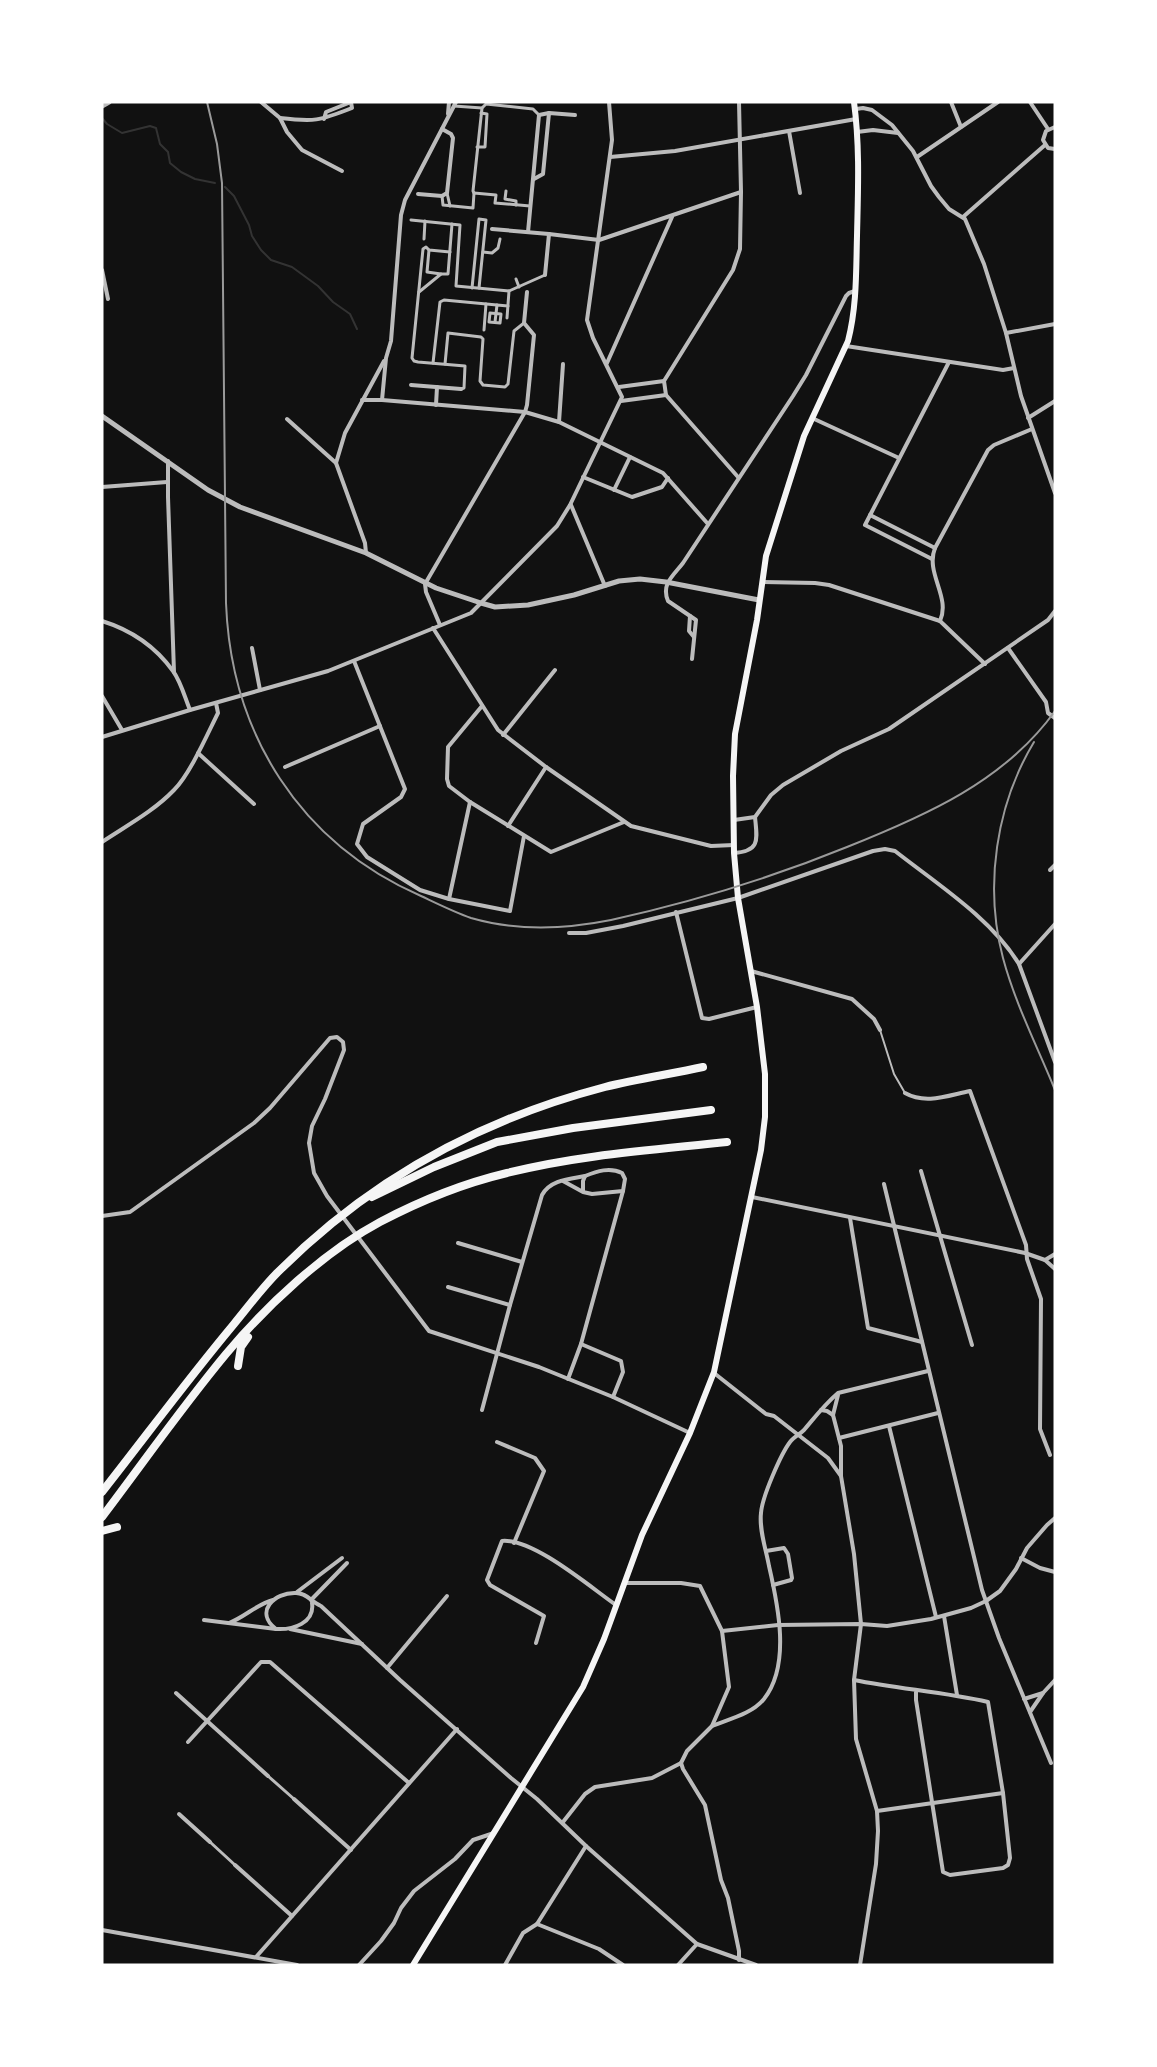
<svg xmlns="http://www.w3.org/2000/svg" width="1157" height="2067" font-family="'Work Sans',sans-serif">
<rect width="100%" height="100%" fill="#111"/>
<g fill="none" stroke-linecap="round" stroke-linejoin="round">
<!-- stream -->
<g stroke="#333" stroke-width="2">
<path d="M102 118 107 124 122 133 150 126 156 128 160 144 168 152 170 163 181 172 195 179 215 183"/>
<path d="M225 187 234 196 249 225 252 236 261 250 271 260 292 267 318 286 333 302 350 314 357 329"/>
</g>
<!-- service -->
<path stroke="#bcbcbc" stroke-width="2" d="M880 1030 894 1074 905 1093"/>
<!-- pedestrian -->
<g stroke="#bcbcbc" stroke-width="3">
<path d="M454 106 482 108"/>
<path d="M477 147H485L487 114 481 113"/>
<path d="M506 191 505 199 516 201V205"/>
<path d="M447 193 450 206"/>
<path d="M474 193 473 191 482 108 486 104 533 109 539 115"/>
<path d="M442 196 443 205 473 208 474 193 496 195 495 203 530 206"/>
<path d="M411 220 460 225 456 286 509 291 545 275"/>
<path d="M424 239 425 221"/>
<path d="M429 250 427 272 441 274"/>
<path d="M450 252 429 250 426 247 423 249 412 358 414 361 418 362 465 366 464 388 461 389"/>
<path d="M483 252 492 253 498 248 500 239"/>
<path d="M516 279 519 287"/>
<path d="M472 288 479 219 486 220 479 288"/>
<path d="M419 292 441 274H448L452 224"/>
<path d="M490 313 501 314 500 323 489 322Z"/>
<path d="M507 318 509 291"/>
<path d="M495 322 497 305 508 306"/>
<path d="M484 330 486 304"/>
<path d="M433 363 440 302 444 300 497 305"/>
<path d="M445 364 448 333 481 337 483 339 480 381 483 385 505 387 508 384 514 331 524 323"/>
<path d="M268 1776 294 1799"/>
<path d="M210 1842 235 1865"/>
</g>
<!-- minor -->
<g stroke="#bcbcbc" stroke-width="4">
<path d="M261 102 280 118 287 132 302 150 342 171"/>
<path d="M951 102 961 127"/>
<path d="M1030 102 1048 129"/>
<path d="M856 109 863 108 872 110 892 125 913 151 931 186 939 197 949 209 965 219 984 264 1006 333 1021 396 1055 493"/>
<path d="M448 114 449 102"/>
<path d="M280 118C314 122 319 121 352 108L351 102 326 112 324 119"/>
<path d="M1055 127 1046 131 1043 140 1048 148 1055 149"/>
<path d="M789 131 800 193"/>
<path d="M857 132 873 130 898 133"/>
<path d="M610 157 675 151 856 119"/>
<path d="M917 157 998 102"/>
<path d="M534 179 543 174 549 113"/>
<path d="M418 194 442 196 447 193 453 138 451 134 442 129"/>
<path d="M963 217 1045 145"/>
<path d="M492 229 549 234 599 240 741 192"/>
<path d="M528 232 539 115 549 113 575 115"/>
<path d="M102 270 108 299"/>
<path d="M545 275 549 234"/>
<path d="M1006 333 1055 324"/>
<path d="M846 346 1003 370 1014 368"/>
<path d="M607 363 672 217"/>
<path d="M411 385 461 389"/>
<path d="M619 387 664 381"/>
<path d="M362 400H382L525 412 559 422 663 473 708 524"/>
<path d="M382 400 386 358 391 341 401 215 405 200 456 102"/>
<path d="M621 401 666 395"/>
<path d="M436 405 437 387"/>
<path d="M812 418 899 458"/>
<path d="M1028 418 1055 401"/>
<path d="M287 419 336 463 365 543 366 553"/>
<path d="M559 422 563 364"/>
<path d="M168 461V497L174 672"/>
<path d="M336 463 345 433 384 361"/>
<path d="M583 477 632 497 662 487 668 478"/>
<path d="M738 477 666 395 664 381 733 270 740 249 741 192 739 102"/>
<path d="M102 487 167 482"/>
<path d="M614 490 630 457"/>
<path d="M571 505 605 586"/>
<path d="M870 515 935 548"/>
<path d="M932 559 865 525 949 362"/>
<path d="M763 582 815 583 829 585 940 621 985 664"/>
<path d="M690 616 689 631 694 637"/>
<path d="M102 621C131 630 155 646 173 671 181 682 185 698 190 710"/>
<path d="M940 621C951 597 925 573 935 548L988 450 994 445 1032 429"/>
<path d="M440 625 426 592 425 584 525 412 527 405 534 335 524 323 527 292"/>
<path d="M433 628 498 730 546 767 631 826 711 846 734 845"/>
<path d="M252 648 260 690"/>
<path d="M1008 648 1046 702 1048 713 1055 718"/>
<path d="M692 659 696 620 668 601C661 584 673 576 683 563L793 396 806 375 846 296 849 293 855 291"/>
<path d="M354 661 405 789 401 797 363 824 357 844 367 857 420 890 449 899 510 911 524 836"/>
<path d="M102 696 122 730"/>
<path d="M482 706 448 747 447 779 449 786 470 802 551 852 624 822"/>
<path d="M503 735 555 670"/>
<path d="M102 737 190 710 328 671 471 613 557 526 570 505 622 397 593 338 587 320 612 140 609 102"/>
<path d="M198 753 254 804"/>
<path d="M285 767 380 726"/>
<path d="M734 820 755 817 771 795 783 785 841 751 889 729 1048 620 1055 611"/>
<path d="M508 826 546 767"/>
<path d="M102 842C126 826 154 811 174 790 190 774 207 735 218 713L216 703"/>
<path d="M734 853C761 851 757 839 755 817"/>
<path d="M1050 870 1055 865"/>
<path d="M449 899 470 802"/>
<path d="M676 912 702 1018 709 1019 757 1007"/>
<path d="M569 933H586L623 926 738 898 873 851 885 849 895 851C937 884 991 918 1019 964L1055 1062"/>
<path d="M1019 964 1055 924"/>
<path d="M751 971 852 999 874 1019 880 1030"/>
<path d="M905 1093C926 1105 949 1095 970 1091L1026 1245 1027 1259 1041 1299 1040 1429 1050 1455"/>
<path d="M921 1171 972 1345"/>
<path d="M563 1181 583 1192 592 1194 623 1191 625 1179 622 1173C610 1167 597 1171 585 1176L583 1181V1192"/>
<path d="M884 1184 982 1590 999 1638 1051 1763"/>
<path d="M752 1197 1025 1253 1045 1260 1055 1254"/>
<path d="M102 1216 130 1212 254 1123 270 1108 330 1038 337 1037 343 1042 344 1050 325 1099 312 1126 309 1143 314 1173 327 1196 429 1331 539 1367 613 1397 690 1433"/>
<path d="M850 1218 868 1328 922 1342"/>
<path d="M458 1243 522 1262"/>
<path d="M1045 1260 1055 1269"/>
<path d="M448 1287 510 1305"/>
<path d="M581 1344 621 1361 623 1372 613 1397"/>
<path d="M714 1373 766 1414 774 1416 828 1458 841 1476 854 1554 861 1624 854 1680 856 1739 877 1811 878 1831 876 1864 860 1965"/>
<path d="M568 1379 581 1344 623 1191"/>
<path d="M838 1395 833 1415 841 1446V1476"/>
<path d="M482 1410 510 1305 542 1195C550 1180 569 1179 585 1176"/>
<path d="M821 1410 827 1411 833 1415"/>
<path d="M889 1426 936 1617"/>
<path d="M839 1438 938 1413"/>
<path d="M497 1442 535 1458 544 1471 514 1543"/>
<path d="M766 1551 784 1548 788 1554 792 1578 791 1580 773 1585"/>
<path d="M1021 1558 1040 1568 1055 1572"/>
<path d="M297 1592 342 1558"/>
<path d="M311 1600 347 1563"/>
<path d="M312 1603C315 1623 293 1630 276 1629 254 1612 274 1592 296 1593 307 1593 311 1602 321 1606L400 1680 511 1778 537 1799 586 1846 697 1944 756 1965"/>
<path d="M944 1616 957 1695"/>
<path d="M204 1620 276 1629"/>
<path d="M229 1623C245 1617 257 1604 273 1600"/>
<path d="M290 1629 362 1644"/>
<path d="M722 1631 778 1625 861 1624 887 1626 931 1619 971 1608 986 1601 1000 1591 1016 1569 1027 1548 1047 1525 1055 1518"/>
<path d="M536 1643 544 1616 490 1585 487 1580 502 1541C533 1538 590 1587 616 1605"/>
<path d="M387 1668 447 1596"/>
<path d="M854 1680C899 1689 944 1692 988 1702L1003 1793 1010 1858 1008 1865 1003 1868 950 1875 943 1872 916 1700V1692"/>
<path d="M176 1693 268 1776"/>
<path d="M1043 1693 1055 1680"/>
<path d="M1024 1699 1043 1693 1030 1712"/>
<path d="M712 1726C729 1719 752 1714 764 1699 791 1665 778 1605 769 1566 766 1549 759 1530 761 1513 762 1497 781 1454 790 1442 794 1437 800 1434 804 1430 815 1417 825 1404 838 1393L928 1371"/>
<path d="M188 1742 261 1662H270L409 1783"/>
<path d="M681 1763 683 1769 705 1805 721 1880 728 1898 739 1951V1960"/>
<path d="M294 1799 351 1850"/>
<path d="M877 1811 1003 1793"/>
<path d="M179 1814 210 1842"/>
<path d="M563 1822 585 1794 595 1787 652 1778 681 1763 687 1751 712 1726 729 1687 722 1631 700 1586 681 1583H625"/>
<path d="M235 1865 292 1916"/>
<path d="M537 1924 599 1949 623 1965"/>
<path d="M102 1930 297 1965"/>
<path d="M256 1957 457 1729"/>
<path d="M359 1965 381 1941 394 1923 401 1908 414 1891 455 1859 473 1840 494 1833"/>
<path d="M505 1965 523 1933 537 1924 586 1846"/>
<path d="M678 1965 697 1944"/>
</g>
<!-- tertiary -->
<g stroke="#bcbcbc" stroke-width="5">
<path d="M102 106 109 102"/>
<path d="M102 416 208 490 240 507 366 553 436 588 481 603 495 607 528 605 574 595 619 581 640 579 666 582 759 600"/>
</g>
<!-- secondary -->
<path stroke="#f5f5f5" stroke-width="6" d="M413 1965 583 1687 604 1639 642 1535 690 1433 714 1372 761 1150 765 1117V1074L757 1007 738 898 734 853 733 776 735 734 757 620 766 556 804 436 848 341C857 306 856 271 857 236 858 191 860 147 854 102"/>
<!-- motorway -->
<g stroke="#f5f5f5" stroke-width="8">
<path d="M372 1197 434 1167 497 1142 573 1128 711 1110"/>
<path d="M238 1366 241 1347 248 1337"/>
<path d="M102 1492C146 1436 188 1379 234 1324 248 1307 262 1288 278 1272 370 1180 479 1120 605 1087 637 1079 671 1074 703 1067"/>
<path d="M102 1517C143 1463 182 1407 226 1354 267 1305 324 1252 380 1222 418 1202 465 1183 507 1173 578 1155 653 1150 727 1142"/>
<path d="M102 1531 117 1527"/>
</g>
<!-- rail -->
<g stroke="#9a9a9a" stroke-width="2">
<path d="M207 102 217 144 222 183 226 603C231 734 300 843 421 896 438 904 454 912 471 918 516 931 566 929 611 920 692 902 771 878 847 847 925 816 1005 781 1055 711"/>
<path d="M1034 742C996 805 984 886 1003 958 1015 1003 1037 1046 1055 1090"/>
</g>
</g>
<!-- border -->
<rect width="1157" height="2067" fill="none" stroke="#ffffff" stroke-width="207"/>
</svg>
